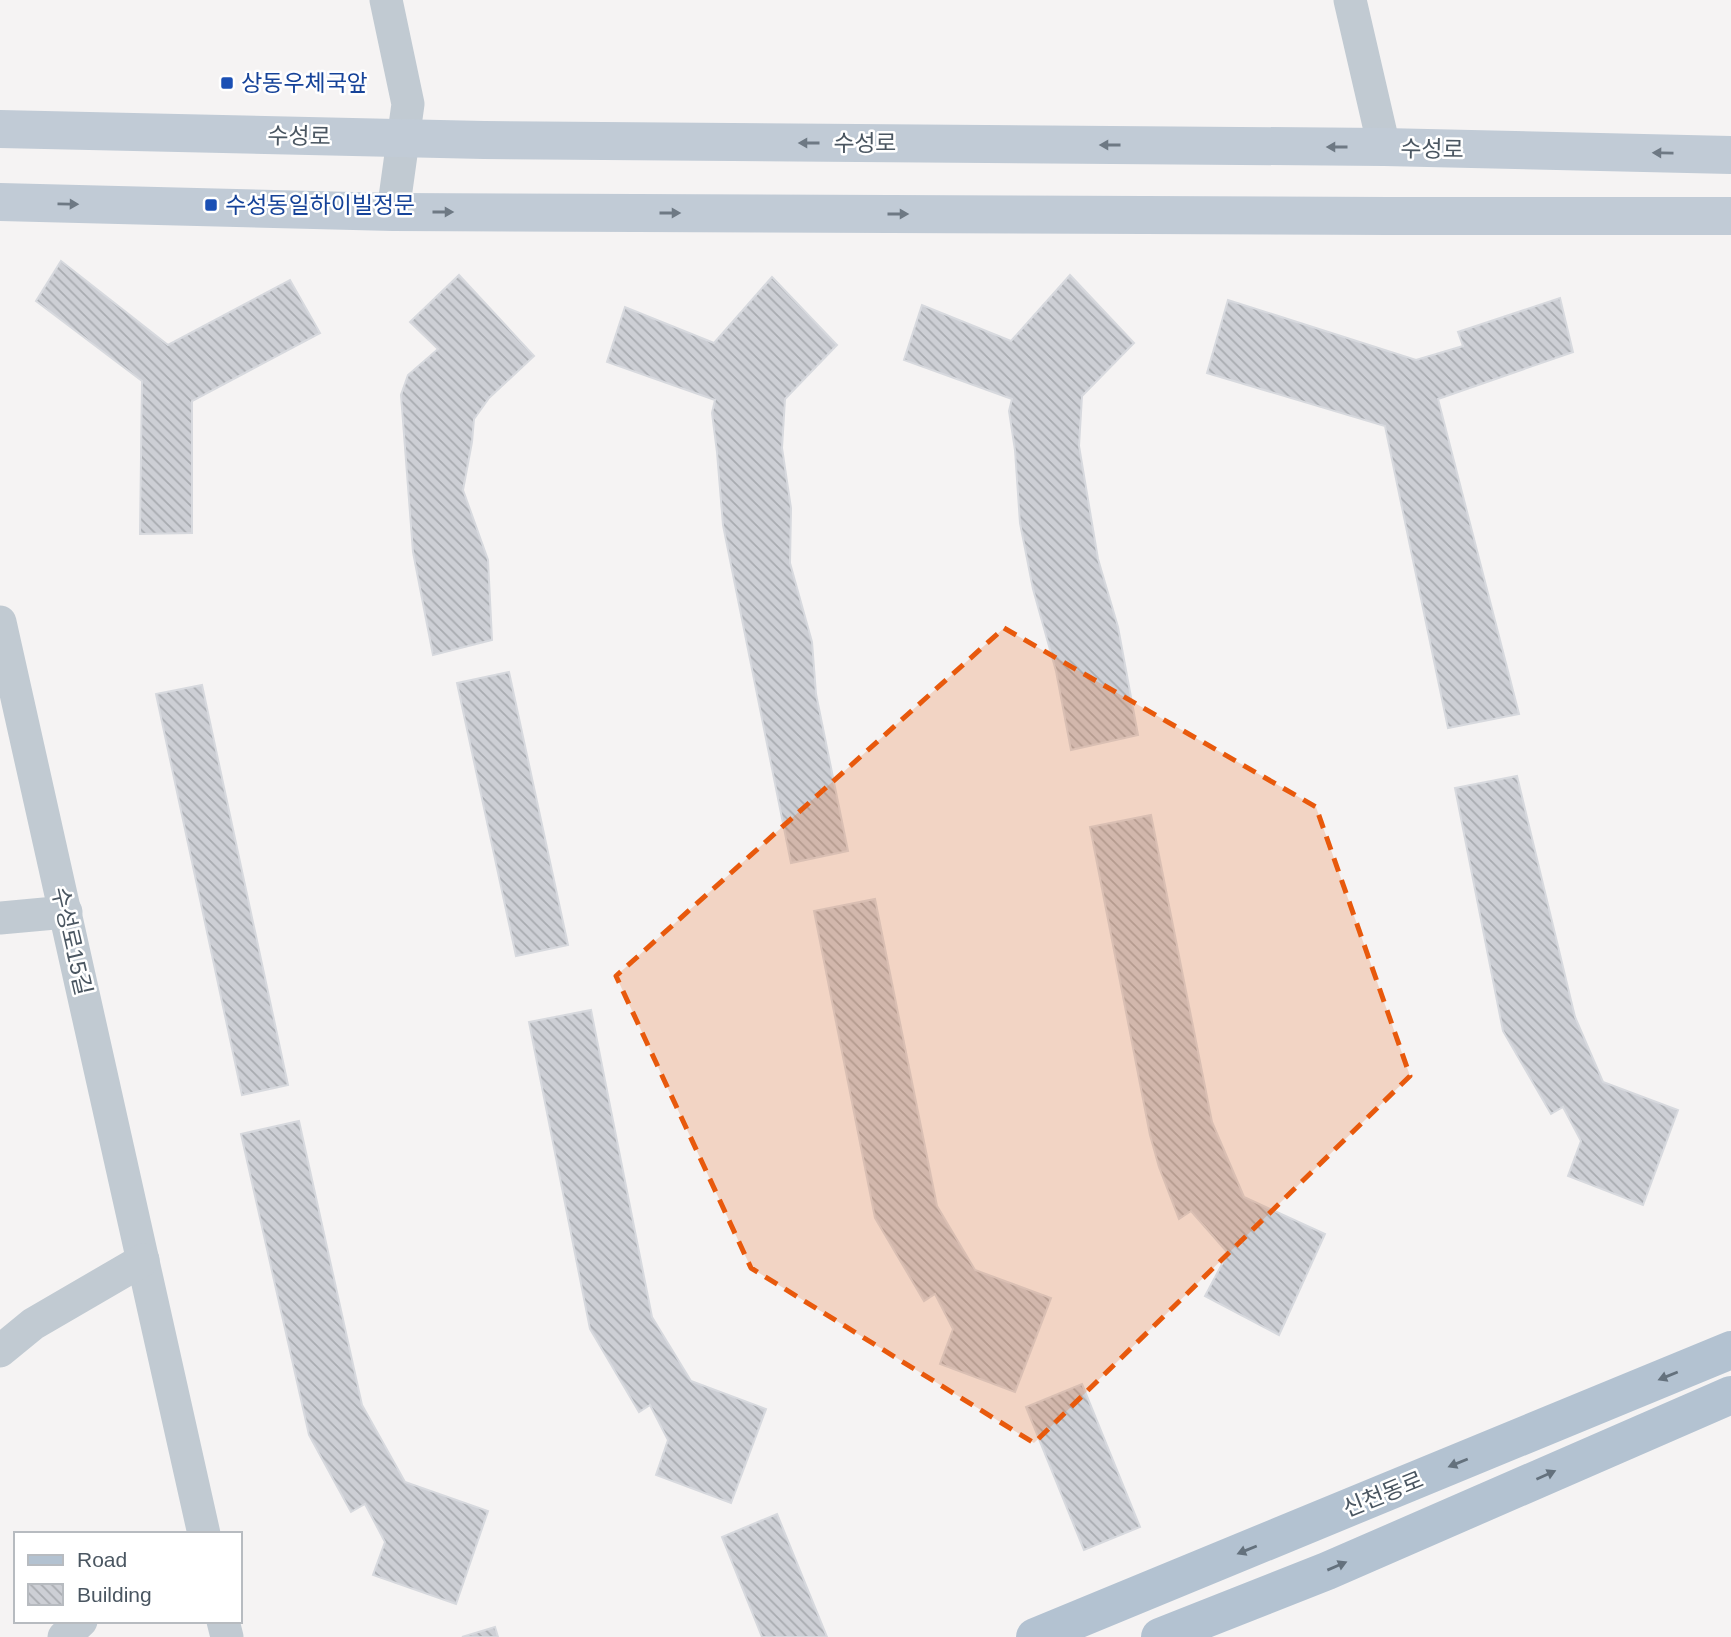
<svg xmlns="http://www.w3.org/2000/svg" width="1731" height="1637" font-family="Helvetica,'Noto Sans KR',sans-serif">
<defs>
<pattern id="building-back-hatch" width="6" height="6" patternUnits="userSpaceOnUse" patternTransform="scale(1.75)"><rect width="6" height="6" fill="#cdcfd5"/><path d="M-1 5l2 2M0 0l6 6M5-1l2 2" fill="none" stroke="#a8abb0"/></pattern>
</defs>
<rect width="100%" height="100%" fill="#f5f3f3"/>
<!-- building -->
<g fill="url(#building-back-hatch)" stroke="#d7d9de" stroke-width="2">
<path d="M61 261 168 345 290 280 320 333 192 401V533L140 534 142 381 36 301Z"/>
<path d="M459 275 534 356 489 398 474 419 472 442 463 490 488 560 492 640 433 655 413 552 401 395 408 375 438 349 410 322Z"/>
<path d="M1070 275 1134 343 1082 396 1079 446 1098 559 1118 627 1138 735 1071 750 1056 671 1033 589 1020 523 1015 450 1009 411 1012 399 904 360 922 305 1011 341Z"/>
<path d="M772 277 837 345 785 399 782 448 791 508 790 563 812 642 816 694 848 851 791 863 723 525 717 452 712 413 715 400 607 362 625 307 714 343Z"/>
<path d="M1560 298 1573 352 1438 399 1519 714 1448 728 1385 426 1207 373 1228 300 1416 360 1463 346 1458 332Z"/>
<path d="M509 672 568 945 516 956 457 683Z"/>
<path d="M202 685 288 1085 242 1095 156 694Z"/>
<path d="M1517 776 1575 1017 1603 1082 1678 1110 1643 1205 1568 1176 1581 1141 1563 1107 1551 1114 1503 1031 1455 788Z"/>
<path d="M1151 815 1212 1122 1244 1197 1325 1234 1279 1335 1205 1296 1228 1253 1191 1211 1179 1219 1159 1167 1150 1135 1090 827Z"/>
<path d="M875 899 937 1206 975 1270 1051 1298 1015 1392 940 1364 953 1329 935 1294 924 1301 875 1218 814 911Z"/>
<path d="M591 1010 652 1317 691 1381 766 1409 731 1503 656 1475 668 1440 650 1405 639 1412 590 1329 529 1022Z"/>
<path d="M299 1121 362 1405 405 1482 488 1511 456 1604 373 1575 385 1542 365 1504 351 1512 309 1435 241 1134Z"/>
<path d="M1082 1384 1140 1527 1084 1550 1026 1407Z"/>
<path d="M777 1514 827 1637H762L722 1537Z"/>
<path d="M495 1627 498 1637H462Z"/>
</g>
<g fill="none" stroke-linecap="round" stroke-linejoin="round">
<!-- street -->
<g stroke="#c1cad2" stroke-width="33">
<path d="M386 0 408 104 393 212"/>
<path d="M1350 0 1384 147"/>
<path d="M0 622 204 1534"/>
<path d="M0 918 66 912"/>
<path d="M0 1351 33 1324 143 1260"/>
<path d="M223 1621 227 1637"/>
<path d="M64 1637 81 1621"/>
</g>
<!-- secondary -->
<g stroke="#c1cbd6" stroke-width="38">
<path d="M0 129 484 140 1384 147 1731 155"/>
<path d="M0 202 393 212 1389 216H1731"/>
</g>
<!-- primary -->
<g stroke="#b3c2d1" stroke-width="38">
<path d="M1035 1637 1731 1350"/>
<path d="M1160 1637 1327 1571 1731 1395"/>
</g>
</g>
<!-- one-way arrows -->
<defs><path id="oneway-solid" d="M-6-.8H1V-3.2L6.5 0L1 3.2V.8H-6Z" transform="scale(1.75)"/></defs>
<g fill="#6e7984">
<use href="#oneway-solid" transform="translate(809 143) rotate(-180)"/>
<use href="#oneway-solid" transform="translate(1110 145) rotate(-180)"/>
<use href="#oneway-solid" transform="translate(1337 147) rotate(-180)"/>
<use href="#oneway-solid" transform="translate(1663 153) rotate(-179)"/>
<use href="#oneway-solid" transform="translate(68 204) rotate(1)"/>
<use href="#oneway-solid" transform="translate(443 212)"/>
<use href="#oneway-solid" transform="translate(670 213)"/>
<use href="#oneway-solid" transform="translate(898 214)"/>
</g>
<g fill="#64717d">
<use href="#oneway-solid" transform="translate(1668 1376) rotate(158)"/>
<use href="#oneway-solid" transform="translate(1458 1463) rotate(158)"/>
<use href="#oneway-solid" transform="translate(1546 1475) rotate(-24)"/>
<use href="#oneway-solid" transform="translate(1247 1550) rotate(158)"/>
<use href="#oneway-solid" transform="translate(1337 1566) rotate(-23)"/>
</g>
<!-- marked area -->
<path fill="#e8590c" fill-opacity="0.2" stroke="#e8590c" stroke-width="5" stroke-dasharray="14 9" stroke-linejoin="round" d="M1004 628 1316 807 1410 1076 1034 1443 751 1268 616 976Z"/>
<!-- markers -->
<g fill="#1a4fb4" stroke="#fff" stroke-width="2.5">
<rect x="220" y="76" width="14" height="14" rx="3.5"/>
<rect x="204" y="198" width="14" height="14" rx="3.5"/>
</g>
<g text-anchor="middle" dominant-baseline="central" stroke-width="5" stroke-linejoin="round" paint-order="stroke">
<!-- transit labels -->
<g font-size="23" fill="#164399" stroke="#fff" text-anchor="start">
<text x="241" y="83">상동우체국앞</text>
<text x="225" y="205">수성동일하이빌정문</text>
</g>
<!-- street labels -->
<g font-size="23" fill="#4a5661" stroke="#fff">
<text transform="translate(299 136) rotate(1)">수성로</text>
<text x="865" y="143">수성로</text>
<text transform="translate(1432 149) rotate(1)">수성로</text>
<text transform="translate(72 941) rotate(77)">수성로15길</text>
<text transform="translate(1383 1494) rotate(-22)">신천동로</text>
</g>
</g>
<!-- legend -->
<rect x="14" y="1532" width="228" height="91" fill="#ffffff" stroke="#b7bbc0" stroke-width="2"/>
<rect x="28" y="1555" width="35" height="10" fill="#b3c2d1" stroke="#b7bbc0" stroke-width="2"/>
<text x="77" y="1567" font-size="21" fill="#4a5661">Road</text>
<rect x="28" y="1584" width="35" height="21" fill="url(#building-back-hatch)" stroke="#b7bbc0" stroke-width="2"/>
<text x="77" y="1602" font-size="21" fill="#4a5661">Building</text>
</svg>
